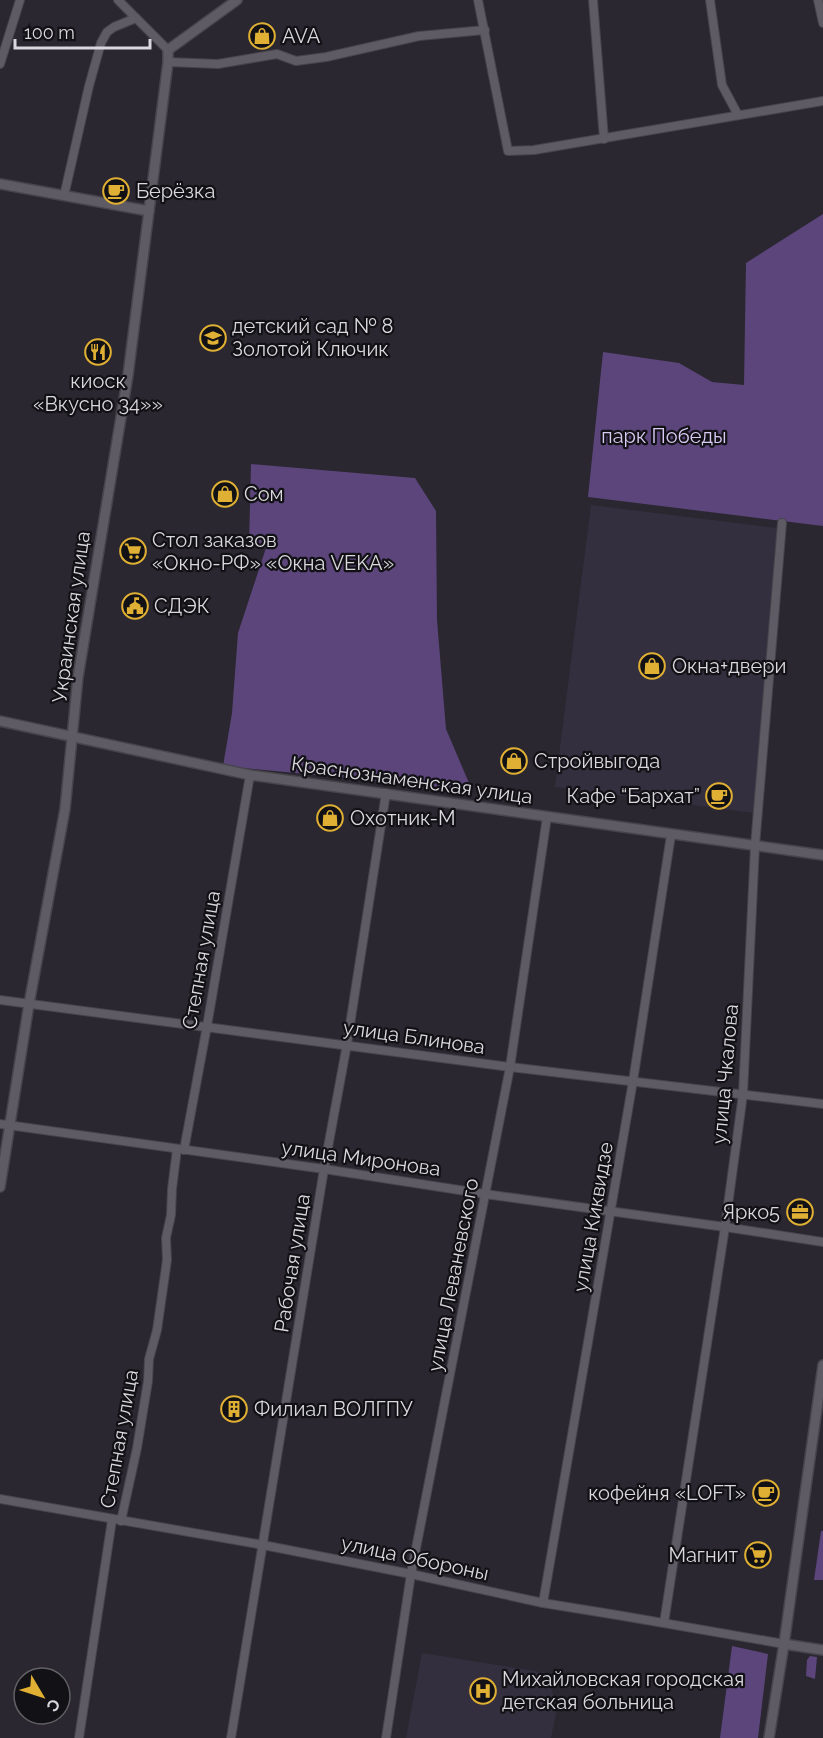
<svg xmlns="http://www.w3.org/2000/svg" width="823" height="1738" font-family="Raleway,sans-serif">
<rect width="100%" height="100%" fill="#2a2730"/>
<!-- built -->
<g fill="#342f3e">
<path d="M591 505 777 528 754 813 555 787Z"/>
<path d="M422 1653 547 1673 557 1709 551 1738H406Z"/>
</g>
<!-- green -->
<g fill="#5b457b">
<path d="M823 214V526L588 497 603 352 679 363 712 382 744 385 746 263Z"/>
<path d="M251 464 415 478 436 511 437 620 446 729 472 790 223 766 232 713 238 633 266 548 249 545Z"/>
<path d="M821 1531H823V1580H814Z"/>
<path d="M732 1646 768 1654 758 1738H720Z"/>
<path d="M810 1656 817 1657 815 1679 806 1676 807 1660Z"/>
</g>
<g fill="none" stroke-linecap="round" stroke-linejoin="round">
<!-- minor casing -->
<g stroke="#47444b" stroke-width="10">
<g id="minor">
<path d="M118 0 168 50"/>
<path d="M478 0 508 151 534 150 823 101"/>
<path d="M593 0 604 139"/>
<path d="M710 0 722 85 738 115"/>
<path d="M818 0 823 23"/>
<path d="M168 62 218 64 277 54 296 61 326 57 419 36 485 30"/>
<path d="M0 64 20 0"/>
<path d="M64 196 89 86 101 43 107 32 114 27 136 18"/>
<path d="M0 1000 510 1067 823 1104"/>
<path d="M0 1124 324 1169 485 1194 725 1227 823 1242"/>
<path d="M184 1150 207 1026 250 775"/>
<path d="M0 1499 263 1545 411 1574 543 1603 623 1616 784 1644"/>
<path d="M121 1521 137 1448 148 1381 149 1359 157 1330 167 1260 166 1238 171 1215 172 1189 177 1149"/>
<path d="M543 1603 633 1081 671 835"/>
<path d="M664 1623 725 1227 743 1094 755 846 782 523"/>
<path d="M79 1738 112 1520"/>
<path d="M231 1738 324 1169 347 1044 386 793"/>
<path d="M386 1738 411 1574 510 1067 547 817"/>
</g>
</g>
<!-- tertiary casing -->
<g stroke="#47444b" stroke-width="12">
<g id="tertiary">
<path d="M0 184 149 211"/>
<path d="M0 721 250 775 823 855"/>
<path d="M0 1187 29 1004 65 809 78 677 128 375 168 62V50L237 0"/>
<path d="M784 1644 823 1650"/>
<path d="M769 1738 784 1644 823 1365"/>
</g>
</g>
<!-- minor -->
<use href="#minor" stroke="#5e5b65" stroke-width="8"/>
<!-- tertiary -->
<use href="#tertiary" stroke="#5e5b65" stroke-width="9"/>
</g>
<!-- icons -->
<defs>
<g id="shop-ring" transform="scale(1.35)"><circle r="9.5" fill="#121115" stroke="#e0b034" stroke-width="1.5"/><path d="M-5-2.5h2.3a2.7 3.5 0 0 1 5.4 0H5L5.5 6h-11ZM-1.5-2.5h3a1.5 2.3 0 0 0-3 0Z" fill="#e0b034"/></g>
<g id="cafe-ring" transform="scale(1.35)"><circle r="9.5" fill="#121115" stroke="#e0b034" stroke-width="1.5"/><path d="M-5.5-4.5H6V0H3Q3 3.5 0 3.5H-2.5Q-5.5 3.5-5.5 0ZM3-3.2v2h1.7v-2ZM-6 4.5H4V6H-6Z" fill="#e0b034"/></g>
<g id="school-ring" transform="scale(1.35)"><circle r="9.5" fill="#121115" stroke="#e0b034" stroke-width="1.5"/><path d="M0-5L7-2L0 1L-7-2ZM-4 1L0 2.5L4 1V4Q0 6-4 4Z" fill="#e0b034"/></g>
<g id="restaurant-ring" transform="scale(1.35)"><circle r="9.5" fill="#121115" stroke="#e0b034" stroke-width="1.5"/><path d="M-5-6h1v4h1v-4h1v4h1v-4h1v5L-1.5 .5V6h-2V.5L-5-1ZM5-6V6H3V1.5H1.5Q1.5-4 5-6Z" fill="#e0b034"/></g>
<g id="supermarket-ring" transform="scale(1.35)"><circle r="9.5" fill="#121115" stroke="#e0b034" stroke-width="1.5"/><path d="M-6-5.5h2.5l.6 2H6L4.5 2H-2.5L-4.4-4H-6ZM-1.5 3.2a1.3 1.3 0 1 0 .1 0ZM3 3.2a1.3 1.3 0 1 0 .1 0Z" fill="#e0b034"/></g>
<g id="civic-ring" transform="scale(1.35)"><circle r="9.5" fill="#121115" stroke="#e0b034" stroke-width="1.5"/><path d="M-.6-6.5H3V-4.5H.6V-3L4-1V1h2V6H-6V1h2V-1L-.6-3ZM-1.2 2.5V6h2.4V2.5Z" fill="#e0b034"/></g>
<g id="office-ring" transform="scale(1.35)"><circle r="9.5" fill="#121115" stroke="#e0b034" stroke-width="1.5"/><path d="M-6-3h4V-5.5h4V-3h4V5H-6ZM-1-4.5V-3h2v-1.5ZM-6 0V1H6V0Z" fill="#e0b034"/></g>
<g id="building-ring" transform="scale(1.35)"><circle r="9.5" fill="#121115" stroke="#e0b034" stroke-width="1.5"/><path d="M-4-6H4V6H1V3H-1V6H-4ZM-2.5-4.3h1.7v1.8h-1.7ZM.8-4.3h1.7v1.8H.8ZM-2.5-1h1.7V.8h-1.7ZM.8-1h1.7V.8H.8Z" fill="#e0b034"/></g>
<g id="hospital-ring" transform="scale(1.35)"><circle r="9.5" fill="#121115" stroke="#e0b034" stroke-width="1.5"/><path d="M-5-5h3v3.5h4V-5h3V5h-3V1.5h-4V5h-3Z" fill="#e0b034"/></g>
</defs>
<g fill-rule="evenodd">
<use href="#shop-ring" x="262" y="36"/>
<use href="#cafe-ring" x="116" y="191"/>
<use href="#school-ring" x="213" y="338"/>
<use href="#restaurant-ring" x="98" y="352"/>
<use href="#shop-ring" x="225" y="494"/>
<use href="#supermarket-ring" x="133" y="551"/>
<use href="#civic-ring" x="135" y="606"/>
<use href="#shop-ring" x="652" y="666"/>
<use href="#shop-ring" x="514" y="761"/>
<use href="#cafe-ring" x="719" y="796"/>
<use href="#shop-ring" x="330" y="818"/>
<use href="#office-ring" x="800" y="1212"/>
<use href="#building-ring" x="234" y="1409"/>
<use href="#cafe-ring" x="766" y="1493"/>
<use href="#supermarket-ring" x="758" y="1555"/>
<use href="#hospital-ring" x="483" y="1691"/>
</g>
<g text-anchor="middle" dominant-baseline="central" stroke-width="4.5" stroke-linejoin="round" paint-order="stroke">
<!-- poi labels -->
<g font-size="20" fill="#dad8de" stroke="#121115" text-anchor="start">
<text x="282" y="36">AVA</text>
<text x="136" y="191">Берёзка</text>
<text x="232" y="326">детский сад № 8<tspan x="232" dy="23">Золотой Ключик</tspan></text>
<text x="98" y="381" text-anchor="middle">киоск<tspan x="98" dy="23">«Вкусно 34»»</tspan></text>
<text x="244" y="494">Сом</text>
<text x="152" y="540">Стол заказов<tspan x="152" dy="23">«Окно-РФ» «Окна VEKA»</tspan></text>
<text x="154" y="606">СДЭК</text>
<text x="672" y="666">Окна+двери</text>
<text x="534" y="761">Стройвыгода</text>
<text x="700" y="796" text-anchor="end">Кафе “Бархат”</text>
<text x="350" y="818">Охотник-М</text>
<text x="780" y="1212" text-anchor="end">Ярко5</text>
<text x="254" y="1409">Филиал ВОЛГПУ</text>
<text x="746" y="1493" text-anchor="end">кофейня «LOFT»</text>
<text x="738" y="1555" text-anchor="end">Магнит</text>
<text x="502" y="1679">Михайловская городская<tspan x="502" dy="23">детская больница</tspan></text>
</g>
<!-- park labels -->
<g font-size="20" fill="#d9caf4" stroke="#121115">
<text x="664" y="436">парк Победы</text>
</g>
<!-- street labels -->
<g font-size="20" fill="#dad8de" stroke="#121115">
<text transform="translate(71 617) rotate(-82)">Украинская улица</text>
<text transform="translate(412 780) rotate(8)">Краснознаменская улица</text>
<text transform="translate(201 960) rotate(-80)">Степная улица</text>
<text transform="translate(414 1037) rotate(8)">улица Блинова</text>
<text transform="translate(725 1074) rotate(-85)">улица Чкалова</text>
<text transform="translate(361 1158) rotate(8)">улица Миронова</text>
<text transform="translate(593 1217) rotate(-80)">улица Киквидзе</text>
<text transform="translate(292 1263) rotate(-81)">Рабочая улица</text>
<text transform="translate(453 1275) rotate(-79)">улица Леваневского</text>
<text transform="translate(119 1439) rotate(-80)">Степная улица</text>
<text transform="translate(415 1558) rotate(12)">улица Обороны</text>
</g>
</g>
<!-- north arrow -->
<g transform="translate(42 1696) rotate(129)"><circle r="28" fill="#121115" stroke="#626165" stroke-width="1.5"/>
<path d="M0-4.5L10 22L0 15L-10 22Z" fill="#e0b034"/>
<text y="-9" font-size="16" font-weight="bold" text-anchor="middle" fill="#dad8de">С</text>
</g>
<!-- scale -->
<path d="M15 39v9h135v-9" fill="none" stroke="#dad8de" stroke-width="3"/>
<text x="24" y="39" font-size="18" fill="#dad8de" stroke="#121115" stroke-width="4.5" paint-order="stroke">100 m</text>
</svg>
